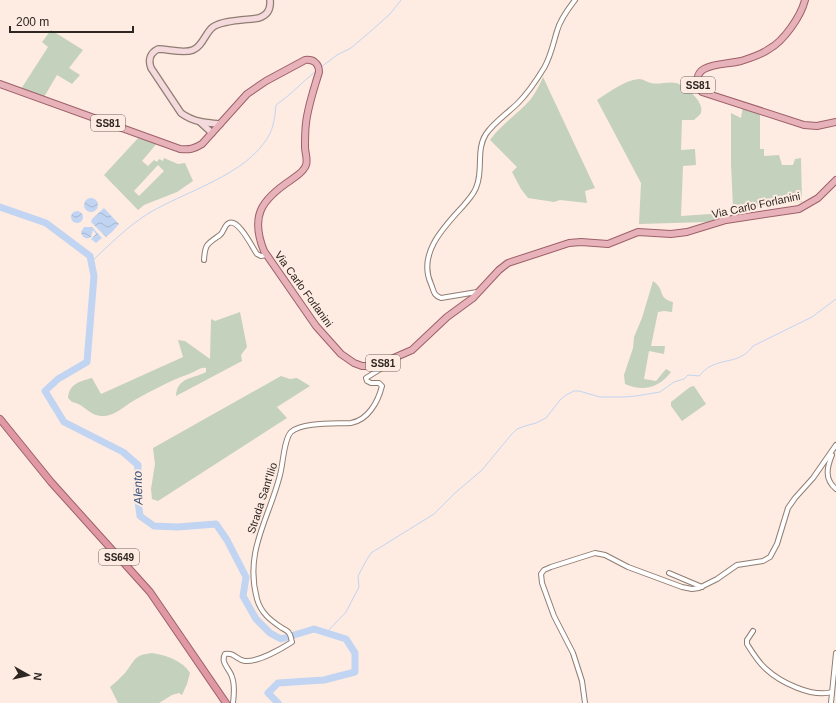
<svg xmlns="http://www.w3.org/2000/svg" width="836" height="703" font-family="Helvetica,sans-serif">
<defs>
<pattern id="water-waves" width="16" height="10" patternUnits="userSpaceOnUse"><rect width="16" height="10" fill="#c1d4f2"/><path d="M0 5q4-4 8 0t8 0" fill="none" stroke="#a6b6cf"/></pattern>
</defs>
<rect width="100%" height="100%" fill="#feece2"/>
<!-- grass -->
<g fill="#c4d1bc" fill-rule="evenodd">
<path d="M51 30 83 50 69 68 80 75 72 84 57 75 44 97 21 89 48 47 42 42Z"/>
<path d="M543 77 595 188 585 191 587 203 560 200 554 202 528 198 521 189 512 172 517 167 490 140C501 124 518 114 531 99 536 92 540 84 543 77Z"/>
<path d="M639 79C644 79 646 82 651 83 659 85 668 81 676 83 685 85 705 102 701 113 700 115 696 118 694 120H682L681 150 695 149 696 165 683 166 681 216 711 214 721 217 707 222 639 224 641 183 597 100C611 91 623 81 639 79Z"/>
<path d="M743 106 760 113V149H764V156L779 155 782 165H793L795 159 801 158 802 202 767 204 745 211 736 210 733 207 731 164V113L741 118Z"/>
<path d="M140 136 158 142 142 161 148 166 154 160 157 162 159 159 163 161 164 158 178 164 185 163 193 181 177 192 144 205 138 210 104 175ZM158 165 164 171 139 196 134 191Z"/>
<path d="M653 281C666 290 657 298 673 302L672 312 664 311 658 312 651 346H665L664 354 649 351 644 379 656 381 666 369 671 372C659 388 643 392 625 384L624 375 633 348 634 337 642 318Z"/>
<path d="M240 312 247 347 241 355 242 361 176 396C177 377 193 379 206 372V368C200 367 195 372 189 374 169 381 151 391 133 401 125 406 115 415 105 416 89 417 85 404 72 402L68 398C69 384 80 381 92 378L101 394 183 357 178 340 185 341 210 359 211 319 215 321Z"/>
<path d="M281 376 290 379 297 378 310 386 277 407 287 418 158 501 152 499 151 489 155 464 153 448Z"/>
<path d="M694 386 706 404 682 421 671 406V402L690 387Z"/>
<path d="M152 653C166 655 183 661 190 673L187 684 182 695 179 693 172 695 159 703H118L110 687C115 683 120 678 125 673 135 661 133 655 152 653Z"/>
</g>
<!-- water -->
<g fill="url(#water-waves)">
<circle cx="91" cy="205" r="7"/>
<path d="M104 208 119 224 112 232 106 237 91 222 92 219Z"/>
<circle cx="77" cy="217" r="6"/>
<path d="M84 227H92L102 238 96 243 91 239 96 234 93 230 91 237C87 240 82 238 81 232Z"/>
</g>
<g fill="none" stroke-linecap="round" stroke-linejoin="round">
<!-- stream -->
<g stroke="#c1d4f2" stroke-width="1">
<path d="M321 67 337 55 351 48 371 31 390 14 401 0"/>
<path d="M91 262C109 245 128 226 149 213 186 191 246 175 268 137 274 127 275 116 276 105 291 95 302 82 316 71"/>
<path d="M326 633 346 612 359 587 358 576 366 561 371 553 434 514 455 493 482 470 511 435 517 429 525 426 536 423 546 418 560 400 566 395 574 391H579L600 397H624L636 396 660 392 674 382 684 379 688 375 699 376C703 372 706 368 711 366 728 358 740 363 753 346L812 317 836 299"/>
</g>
<!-- river -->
<path stroke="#c1d4f2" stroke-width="7" d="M0 207 46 223 90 256 94 276 87 362 58 379 45 391 64 422 123 452 138 465 137 493 140 516 154 526 178 527 216 524 227 540 246 577 243 596 256 619 270 633 281 639 314 629 346 639 355 653V672L324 680 278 683 268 693 278 703"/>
<!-- minor casing -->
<g stroke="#907d72" stroke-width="6">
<g id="minor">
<path d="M204 260C205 244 207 244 220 235 224 232 224 225 229 223 239 219 252 247 257 254L261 256 266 255"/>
<path d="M477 292 441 298C433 295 434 291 431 284 417 253 445 226 464 205 469 199 475 193 477 185 483 169 476 149 486 134 494 122 508 113 518 103 529 92 536 81 544 68 551 56 553 44 557 31 560 20 568 9 575 0"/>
<path d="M832 455C827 467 824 479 836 489"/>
<path d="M669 573 702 587"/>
<path d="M753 631 747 640V644C752 652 758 662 766 669 780 682 812 698 832 692"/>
<path d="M233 703C234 695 235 685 232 677 230 669 220 663 225 654 235 652 236 660 245 661 258 662 281 649 292 642 291 639 291 635 289 633 288 631 284 629 282 628 270 620 261 613 257 599 244 551 269 519 280 475 283 464 284 439 291 432 303 422 335 424 351 423 368 420 378 402 382 386L379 383H371L367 381 366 378 395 360 397 357"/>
<path d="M585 703 582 681 573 653 554 616 542 583 541 574 544 570 551 567 595 553 605 555 628 567 682 587 692 589 699 588 717 579 737 565 763 561 770 557 777 544 788 508 795 498 813 478 836 445"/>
<path d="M831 703 836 653"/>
</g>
</g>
<!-- secondary casing -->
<g stroke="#907d72" stroke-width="8">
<g id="secondary">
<path d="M200 122 212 133"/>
<path d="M220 124C206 123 193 122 181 113L151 68C148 60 150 53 158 49 169 49 183 54 193 50 203 46 205 33 213 27 223 20 247 20 259 18 268 15 271 9 270 0"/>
</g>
</g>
<!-- primary casing -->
<g stroke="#9d6068" stroke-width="8">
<g id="primary">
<path d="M805 0C801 16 784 41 769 49 761 55 750 58 741 61 729 64 715 63 704 69 695 74 696 86 702 92L804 125 817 126 836 122"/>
<path d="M0 84 180 149C189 150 194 149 202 144L247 94 266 81 305 60C313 59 319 63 319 72 314 89 308 106 306 123 305 131 305 139 305 147 305 153 308 159 306 165 304 172 296 176 291 180 261 200 250 216 264 251L316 326 341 354 354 363 362 366H372L380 364 412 350 447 317 473 298 499 270 508 263 569 243 581 242 608 244 638 232 671 234 687 232 726 220 799 209 818 198 836 180"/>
</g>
</g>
<!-- trunk casing -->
<g stroke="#9d6068" stroke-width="8">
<path id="trunk" d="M0 419 51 482 150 592 226 703"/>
</g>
<!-- minor -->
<use href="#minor" stroke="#fff" stroke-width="4"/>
<!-- secondary -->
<use href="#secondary" stroke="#f4d9dd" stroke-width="5.5"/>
<!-- primary -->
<use href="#primary" stroke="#e8b2bb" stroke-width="6"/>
<!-- trunk -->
<use href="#trunk" stroke="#e098a4" stroke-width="6"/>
</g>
<g text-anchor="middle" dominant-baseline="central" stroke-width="4" stroke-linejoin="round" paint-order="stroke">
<!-- shield labels -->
<g fill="#feece2" stroke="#6c615c" stroke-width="1">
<rect x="681" y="77" width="34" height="16" rx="3"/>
<rect x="91" y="115" width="34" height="16" rx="3"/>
<rect x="366" y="355" width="34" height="16" rx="3"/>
<rect x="99" y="549" width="40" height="16" rx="3"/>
</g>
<g font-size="10" font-weight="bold" fill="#2e2622">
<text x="698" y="85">SS81</text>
<text x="108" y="123">SS81</text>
<text x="383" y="363">SS81</text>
<text x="119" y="557">SS649</text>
</g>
<!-- street labels -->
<g font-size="11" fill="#2e2622" stroke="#feece2">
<text transform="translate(756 205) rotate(-12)">Via Carlo Forlanini</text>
<text transform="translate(304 289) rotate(54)">Via Carlo Forlanini</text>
<text transform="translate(262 498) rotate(-72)">Strada Sant'Ilio</text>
</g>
<!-- water labels -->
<g font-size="12" font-style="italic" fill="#355078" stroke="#feece2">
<text transform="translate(138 488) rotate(-92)">Alento</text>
</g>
</g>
<!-- north arrow -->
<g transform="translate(28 675) rotate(98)" stroke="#feece2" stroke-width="3" paint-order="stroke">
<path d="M0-3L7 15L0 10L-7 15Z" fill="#2e2622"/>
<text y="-6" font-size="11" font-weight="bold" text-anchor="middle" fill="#2e2622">N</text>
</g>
<!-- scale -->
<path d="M10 26v6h123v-6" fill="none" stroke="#2e2622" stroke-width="2"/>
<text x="16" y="26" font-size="12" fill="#2e2622" stroke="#feece2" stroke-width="3" paint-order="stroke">200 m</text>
</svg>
